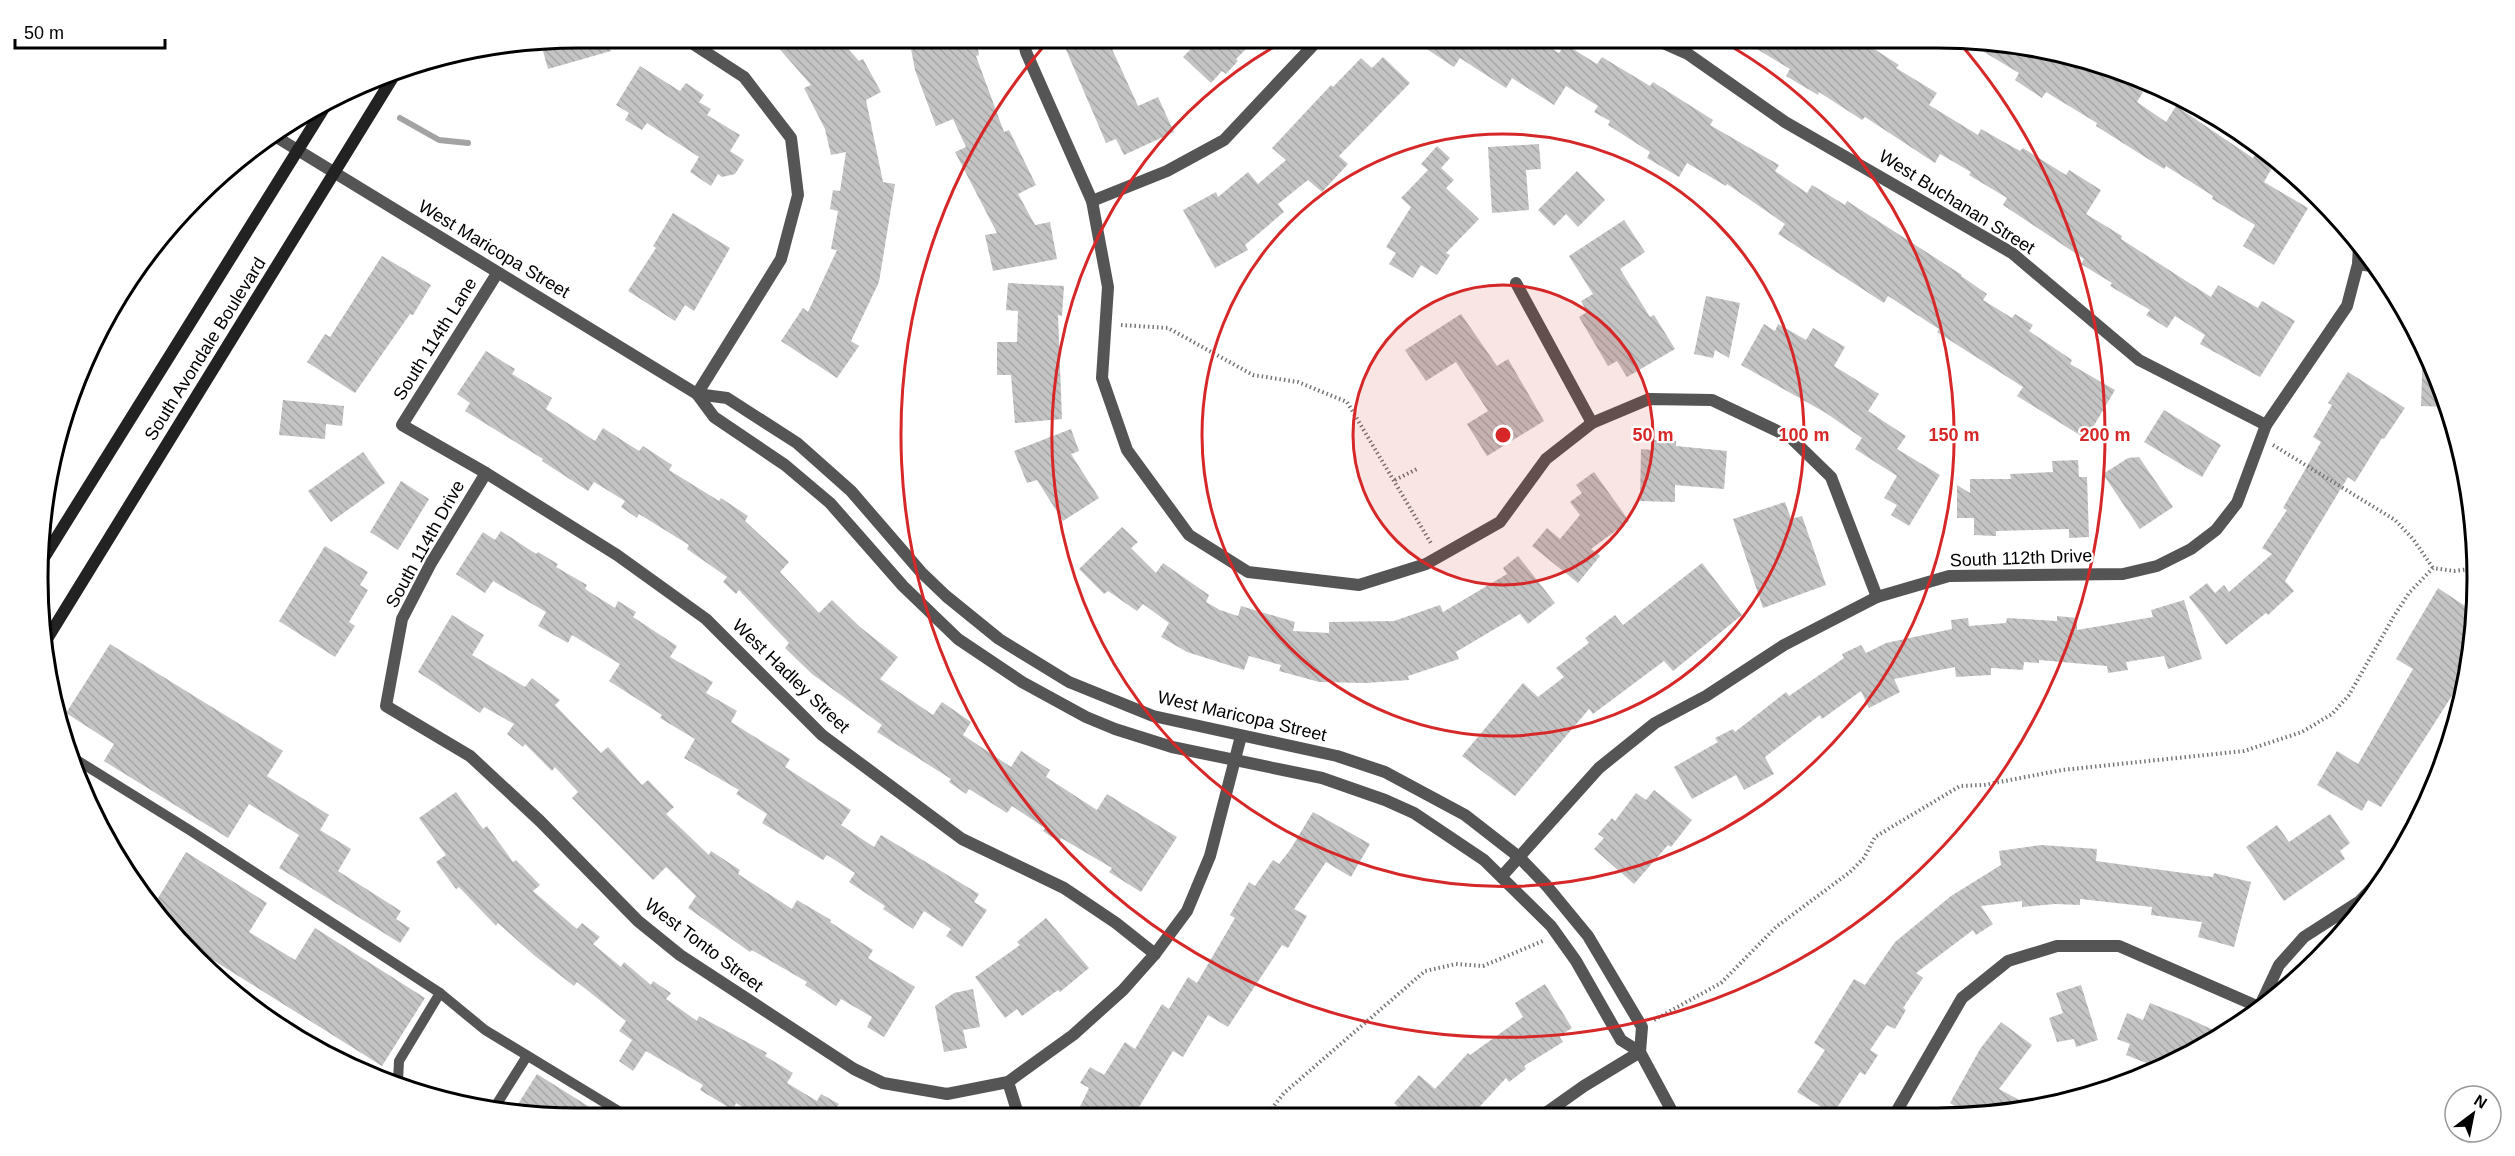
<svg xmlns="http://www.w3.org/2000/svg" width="2515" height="1156" font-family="Arial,sans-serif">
<defs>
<pattern id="building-back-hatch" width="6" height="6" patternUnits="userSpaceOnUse" patternTransform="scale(1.5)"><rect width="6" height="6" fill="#c4c4c4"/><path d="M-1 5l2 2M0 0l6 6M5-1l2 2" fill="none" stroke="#a7a7a7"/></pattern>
</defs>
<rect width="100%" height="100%" fill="#fff"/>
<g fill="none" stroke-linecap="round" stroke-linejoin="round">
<!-- stream -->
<path stroke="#a3a3a3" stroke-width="6" d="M400 118 439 140 468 143"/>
</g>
<!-- building -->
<g fill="url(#building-back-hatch)">
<path d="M578 38H607L611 51 548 69 541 44Z"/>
<path d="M787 38H839L859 61 863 59 881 92 866 100 883 182 895 184 879 282 851 341 859 346 837 378 781 341 803 308 808 312 837 250 831 249 838 211 830 209 833 190 840 191 846 152 831 155 825 129 804 88 811 85 777 46Z"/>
<path d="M909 38H976L979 55 976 56 1004 132 1009 130 1036 185 1018 194 1035 225 1050 222 1057 259 993 271 985 235 997 233 955 152 966 147 953 119 936 126 915 70Z"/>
<path d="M1061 38H1107L1138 106 1158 97 1174 132 1124 155 1116 139 1106 143Z"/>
<path d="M1202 38H1257L1236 59 1238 61 1226 74 1222 71 1211 83 1183 57Z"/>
<path d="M1410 38H1481L1491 44 1496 38H1533L1559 53 1565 44 1597 64 1602 57 1650 86 1653 82 1713 120 1710 125 1779 165 1775 171 1807 193 1812 185 1845 205 1847 201 1962 275 1961 276 1987 294 1983 300 2012 318 2015 314 2033 325 2029 331 2072 360 2070 364 2115 390 2086 439 2017 396 2023 387 1937 332 1939 329 1888 296 1884 303 1778 234 1785 224 1727 184 1726 186 1687 163 1679 177 1647 158 1650 152 1608 125 1610 121 1594 112 1598 106 1566 86 1554 105 1512 78 1506 88 1460 58 1454 67Z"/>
<path d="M1739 38H1857L1899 65 1896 68 1937 93 1929 105 1978 135 1981 129 2020 151 2023 148 2066 175 2069 170 2101 190 2086 214 2122 236 2121 239 2211 297 2218 285 2258 308 2262 301 2295 321 2260 377 2200 344 2205 335 2175 316 2167 328 2146 315 2150 310 2110 286 2112 283 2081 264 2084 259 2003 205 2007 198 1969 175 1971 172 1940 154 1935 163 1865 117 1862 120 1819 92 1818 95 1786 76 1790 69Z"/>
<path d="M1964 40 2042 48 2112 69 2110 73 2143 92 2137 102 2166 122 2176 106 2253 158 2255 155 2273 166 2264 182 2308 208 2274 265 2243 246 2255 225 2212 199 2213 196 2166 166 2164 169 2096 126 2097 123 2046 92 2042 98 2015 80 2019 73Z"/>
<path d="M1383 57 1410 83 1339 156 1348 164 1322 192 1308 180 1278 204 1284 212 1245 245 1248 250 1215 268 1183 210 1216 192 1218 197 1248 172 1258 184 1286 160 1272 148 1331 85 1333 87 1361 58 1372 68Z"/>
<path d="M640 66 680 91 686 83 704 95 699 102 711 109 707 115 740 135 730 151 744 160 735 174 722 177 718 174 711 186 690 172 699 157 647 123 642 130 625 120 629 113 616 105Z"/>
<path d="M1539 144 1541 169 1526 170 1529 210 1492 213 1488 147Z"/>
<path d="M1437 146 1450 158 1441 168 1454 180 1446 188 1479 219 1446 253 1450 255 1437 275 1421 265 1413 278 1389 264 1396 253 1386 247 1411 207 1401 198 1428 170 1421 164Z"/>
<path d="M1577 171 1605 200 1578 227 1566 214 1554 226 1538 210Z"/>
<path d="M673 213 730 248 694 311 685 305 675 321 628 291 656 248 653 246Z"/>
<path d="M1624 220 1645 252 1620 269 1650 317 1654 315 1675 349 1627 377 1617 361 1608 366 1579 317 1587 312 1581 301 1593 294 1569 256Z"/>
<path d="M382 256 431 285 413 315 410 314 355 393 307 362 325 334 330 337Z"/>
<path d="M1008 283 1064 286 1062 316 1058 315 1062 419 1015 423 1011 375H997V342H1017L1018 311 1006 310Z"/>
<path d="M1706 296 1740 303 1729 358 1715 350 1713 358 1694 354Z"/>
<path d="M1461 314 1497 366 1508 359 1544 421 1487 456 1467 424 1488 411 1456 362 1426 381 1405 350Z"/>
<path d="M1764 324 1775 331 1778 324 1806 340 1813 328 1845 347 1834 366 1879 394 1868 411 1906 436 1897 449 1940 475 1909 526 1891 515 1897 505 1884 498 1897 476 1855 449 1862 438 1826 413 1741 365Z"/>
<path d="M2423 346 2436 371 2447 407 2421 406Z"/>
<path d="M486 351 515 369 512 374 552 398 546 409 595 441 603 428 639 451 643 446 672 465 669 470 719 501 721 498 748 516 745 521 789 562 780 572 819 613 832 600 860 627 898 657 880 679 933 715 942 702 971 722 963 735 1011 767 1021 751 1050 770 1046 777 1097 810 1107 794 1177 837 1141 892 1109 872 1112 868 1061 838 1059 842 1043 831 1045 828 1012 806 1007 813 969 789 966 794 949 782 951 779 877 732 882 725 812 674 785 648 789 643 739 590 736 594 723 582 727 577 687 549 689 545 639 514 637 518 621 507 625 501 594 482 588 491 542 461 543 459 465 411 470 403 457 394Z"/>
<path d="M2348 372 2405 408 2384 439 2382 438 2355 482 2348 477 2285 581 2294 591 2268 615 2266 613 2226 645 2189 597 2207 583 2215 593 2224 585 2229 592 2272 554 2262 548 2287 510 2283 508 2321 442 2313 437 2332 405 2328 403Z"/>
<path d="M283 400 344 406 342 426 326 424 325 439 279 435Z"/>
<path d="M2164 410 2221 445 2202 477 2144 442Z"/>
<path d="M1071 429 1079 451 1071 454 1099 498 1063 521 1037 480 1027 483 1014 451Z"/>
<path d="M1653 440 1676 441V446L1727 451 1724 489 1675 485V502L1640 501 1641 449 1652 450Z"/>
<path d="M363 452 385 483 331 522 308 491Z"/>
<path d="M2139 457 2173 507 2140 529 2103 474 2128 458Z"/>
<path d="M2078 460 2079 477H2087L2089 537 2069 538V529L1996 531V536L1974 535V518H1957V485L1970 493V479H2011L2010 474 2053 472 2052 461Z"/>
<path d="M1594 472 1629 521 1591 549 1600 556 1578 583 1532 546 1547 528 1560 539 1580 515 1570 502 1582 493 1576 485Z"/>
<path d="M401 481 429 499 398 550 370 532Z"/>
<path d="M1785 502 1791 519 1802 516 1826 585 1763 608 1733 519Z"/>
<path d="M1122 527 1138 542 1131 548 1156 573 1163 563 1209 595 1206 602 1220 610 1238 616 1241 606 1295 622 1293 631 1329 633V622L1394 621 1440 605 1443 612 1507 574 1503 568 1518 556 1555 603 1528 624 1520 614 1456 652 1459 659 1408 676 1409 680 1366 683 1319 682 1279 671 1281 665 1249 656 1244 670 1187 652 1161 637 1169 623 1143 604 1137 611 1108 591 1104 594 1079 569Z"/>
<path d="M501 531 536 554 538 552 558 564 556 567 587 585 585 589 615 608 618 601 636 612 633 617 677 646 670 657 713 682 706 693 737 711 731 722 790 759 785 767 851 810 841 825 874 847 881 835 979 894 974 902 987 910 962 947 946 936 951 929 924 911 913 929 883 909 885 906 849 882 855 873 827 855 823 860 762 823 767 814 736 794 739 790 684 758 695 739 660 718 662 715 609 681 620 664 572 635 568 643 538 626 546 612 493 581 485 593 456 574 483 532 495 540Z"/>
<path d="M325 546 368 572 360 585 368 590 349 622 355 626 335 657 279 621Z"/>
<path d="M1702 563 1742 615 1673 671 1664 661 1593 714 1589 709 1515 796 1462 756 1523 683 1538 697 1564 677 1556 668 1589 643 1585 638 1615 615 1623 625Z"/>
<path d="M2438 588 2474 612 2469 669 2381 807 2368 800 2362 811 2317 785 2337 751 2358 764 2413 669 2396 659Z"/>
<path d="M2184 600 2202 659 2168 669 2164 656 2126 662 2128 670 2108 673 2107 666 2039 660V663L2024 662 2023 670 1991 668V675L1956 677 1955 667 1894 679 1900 692 1869 708 1861 691 1822 719 1820 715 1765 757 1774 774 1744 790 1736 775 1692 799 1674 767 1718 742 1715 738 1733 729 1735 732 1786 692 1789 696 1844 658 1842 654 1861 645 1866 653 1886 643 1952 629 1951 620 1968 618 1969 626 2006 623 2007 618 2057 621V616L2077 618V630L2153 617 2151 610Z"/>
<path d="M452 615 484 635 472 655 525 687 532 678 560 700 555 705 601 753 608 747 642 785 648 780 674 807 666 814 709 855 711 851 740 870 738 874 792 909 797 900 831 920 830 922 873 950 868 958 915 987 884 1037 867 1027 872 1017 841 999 836 1006 805 985 807 982 752 950 750 952 688 908 696 896 666 867 653 880 572 798 578 792 555 767 552 771 525 744 523 747 507 734 514 724 484 707 480 713 418 672Z"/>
<path d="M110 644 283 751 267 776 329 815 320 830 351 849 338 871 401 911 396 919 410 928 400 943 279 868 299 835 249 804 228 838 104 761 114 744 66 713Z"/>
<path d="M1654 790 1692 820 1671 847 1668 845 1634 884 1594 849 1604 838 1598 834 1612 818 1615 821 1636 793 1646 800Z"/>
<path d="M456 792 483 829 487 826 513 862 516 860 540 885 533 891 577 929 582 923 600 937 593 944 621 967 624 962 651 985 653 981 671 993 666 999 697 1021 699 1016 767 1053 765 1056 793 1073 787 1083 817 1101 821 1094 839 1104 834 1111 845 1118H761L736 1103 733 1110 700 1090 703 1085 646 1051 633 1071 619 1061 632 1040 619 1031 626 1021 577 982 574 986 535 956 498 923 496 926 459 887 456 889 436 862 446 855 419 818Z"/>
<path d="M1313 812 1370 844 1351 877 1326 862 1294 909 1307 916 1288 948 1282 945 1228 1027 1208 1015 1183 1057 1173 1051 1133 1117H1075L1089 1088 1080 1083 1090 1067 1104 1075 1125 1042 1135 1049 1162 1004 1169 1009 1188 977 1197 983 1235 918 1230 915 1249 882 1255 886 1273 860 1279 864 1290 850Z"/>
<path d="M2330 814 2350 843 2340 851 2345 859 2284 901 2246 847 2277 825 2289 842Z"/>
<path d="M2041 845 2097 849 2096 861 2213 877 2214 873 2251 882 2234 947 2198 937 2202 922 2151 915 2152 907 2080 899V905L2055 904 2022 907V901L1981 906 1993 924 1976 935 1973 930 1916 973 1923 978 1903 1008 1906 1010 1895 1029 1887 1025 1870 1050 1878 1055 1865 1075 1860 1072 1833 1114 1797 1092 1825 1050 1814 1043 1854 979 1865 985 1895 942 1951 896 2001 865 1999 851Z"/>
<path d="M186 852 267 903 249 932 295 960 315 928 425 998 382 1066 189 945 155 903Z"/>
<path d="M1046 918 1089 968 1060 992 1058 990 1022 1016 1017 1009 1005 1018 975 977 1020 945 1017 942Z"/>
<path d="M1545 984 1572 1028 1559 1036 1563 1042 1524 1066 1526 1069 1509 1082 1506 1078 1471 1116H1408L1394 1103 1419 1075 1435 1089 1468 1053 1470 1055 1523 1017 1515 1003Z"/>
<path d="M2081 985 2098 1040 2076 1047 2074 1039 2057 1042 2049 1018 2063 1013 2056 993Z"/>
<path d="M973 989 980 1027 963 1030 967 1048 944 1052 935 1006 954 993Z"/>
<path d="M2150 1003 2183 1016 2220 1033 2159 1068 2126 1055 2130 1044 2117 1039 2127 1013 2143 1020Z"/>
<path d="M2001 1022 2032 1045 1999 1089 2032 1107 2008 1114H1968L1950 1103 1980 1049Z"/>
<path d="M537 1074 607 1118 513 1112Z"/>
</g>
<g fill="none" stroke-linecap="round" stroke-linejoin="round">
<!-- path -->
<g stroke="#777" stroke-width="4" stroke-dasharray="1.5 3" stroke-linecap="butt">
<path d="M1121 325 1168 328 1253 375 1298 382 1347 402 1432 545"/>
<path d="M2273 445 2395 520 2413 539 2433 568"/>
<path d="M1395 480 1419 468"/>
<path d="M1654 1020 1721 983 1776 927 1850 872 1864 858 1875 837 1960 786 1984 785 2062 770 2244 751 2302 732 2332 714 2349 695 2394 616 2409 593 2433 568 2454 571 2477 568"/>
<path d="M1266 1116 1284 1093 1425 971 1456 964 1483 966 1543 941"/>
</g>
<!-- service -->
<g stroke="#555" stroke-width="10">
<path d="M67 754 191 831 440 993 485 1030 630 1118"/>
<path d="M403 1087 398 1081 399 1061 440 993"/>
<path d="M493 1110 527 1056"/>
</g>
<!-- minor -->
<g stroke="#555" stroke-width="12">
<path d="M684 38 744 77 791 138 798 195 781 259 697 394"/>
<path d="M1023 38 1026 52 1092 201 1108 287 1102 378 1127 450 1189 535 1248 572 1359 585 1426 564 1500 522 1546 459 1592 423 1649 399 1712 400 1790 437 1831 477 1877 597"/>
<path d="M1652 38 1688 54 1785 122 2012 253 2139 360 2266 425"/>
<path d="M1092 201 1167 171 1224 140 1320 38"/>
<path d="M2358 264 2378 267"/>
<path d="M498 272 402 425 486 473 617 555 706 619 822 735 962 839 1064 888 1116 923 1155 954"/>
<path d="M1516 283 1592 423"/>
<path d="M486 473 431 563 402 619 386 706 470 756 540 821 638 921 680 955 854 1069 883 1083 947 1094 1008 1082 1073 1035 1123 990 1155 954 1187 911 1210 856 1241 736"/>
<path d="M1503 875 1599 768 1655 723 1706 696 1784 645 1877 597 1949 576 2123 574 2157 566 2191 549 2216 530 2237 503 2266 425 2347 306 2358 264 2359 245"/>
<path d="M2257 1012 2279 965 2304 937 2360 901 2382 878"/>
<path d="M1008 1082 1019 1117"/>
<path d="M1895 1114 1962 998 2008 961 2057 946H2119L2259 1007"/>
<path d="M1543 1115 1584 1086 1640 1052"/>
</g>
<!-- tertiary -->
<g stroke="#555" stroke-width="12">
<path d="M273 135 697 394 714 417 785 465 830 503 903 586 958 639 1022 682 1086 717 1115 729 1172 747 1322 778 1385 800 1414 813 1484 860 1551 926 1576 961 1621 1040 1640 1052 1674 1115"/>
<path d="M697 394 727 398 797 443 851 491 921 572 946 596 999 639 1069 682 1153 716 1337 756 1385 772 1465 815 1519 857 1546 885 1588 936 1642 1027 1640 1052"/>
</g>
<!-- secondary -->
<g stroke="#222" stroke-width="12">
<path d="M45 556 329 100"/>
<path d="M42 647 398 69"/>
</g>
</g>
<!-- distance rings -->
<circle cx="1503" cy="435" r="150" fill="#d62828" fill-opacity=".12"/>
<g fill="none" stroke="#d62828" stroke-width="3">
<circle cx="1503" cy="435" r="150"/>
<circle cx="1503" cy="435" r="301"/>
<path d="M1718 39A451 451 0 1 1 1288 39"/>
<path d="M1957 40A602 602 0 1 1 1049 40"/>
</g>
<g text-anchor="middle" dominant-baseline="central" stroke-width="4.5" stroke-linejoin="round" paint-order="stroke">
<!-- street labels -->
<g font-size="18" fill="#000" stroke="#fff">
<text transform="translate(1957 202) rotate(32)">West Buchanan Street</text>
<text transform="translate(494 249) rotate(31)">West Maricopa Street</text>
<text transform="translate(435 339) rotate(-58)">South 114th Lane</text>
<text transform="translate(205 349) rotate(-58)">South Avondale Boulevard</text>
<text transform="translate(425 544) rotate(-61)">South 114th Drive</text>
<text transform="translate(2021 558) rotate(-2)">South 112th Drive</text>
<text transform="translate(791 676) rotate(44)">West Hadley Street</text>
<text transform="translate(1242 716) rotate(13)">West Maricopa Street</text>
<text transform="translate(704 945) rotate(37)">West Tonto Street</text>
</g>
</g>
<!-- crop -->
<path d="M0 0H2515V1156H0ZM578 48H1937A530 530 0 0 1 2467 578V578A530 530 0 0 1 1937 1108H578A530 530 0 0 1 48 578V578A530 530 0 0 1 578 48Z" fill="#fff" fill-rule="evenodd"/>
<path fill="none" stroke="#000" stroke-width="3" d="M578 48H1937A530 530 0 0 1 2467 578V578A530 530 0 0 1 1937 1108H578A530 530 0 0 1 48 578V578A530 530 0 0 1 578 48Z"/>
<circle cx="1503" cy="435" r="9" fill="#d62828" stroke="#fff" stroke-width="3"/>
<g font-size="18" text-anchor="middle" font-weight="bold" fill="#d62828" stroke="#fff" stroke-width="4.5" stroke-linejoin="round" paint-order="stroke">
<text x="1653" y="441">50 m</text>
<text x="1804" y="441">100 m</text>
<text x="1954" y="441">150 m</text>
<text x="2105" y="441">200 m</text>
</g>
<!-- north arrow -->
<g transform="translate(2473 1114) rotate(32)"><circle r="28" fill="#ffffff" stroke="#999999" stroke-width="1.5"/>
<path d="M0-4.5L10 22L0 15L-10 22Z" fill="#000000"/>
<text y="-9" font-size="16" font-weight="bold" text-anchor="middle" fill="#000000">N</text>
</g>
<!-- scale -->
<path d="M15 39v9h150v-9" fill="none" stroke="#000000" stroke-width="3"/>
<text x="24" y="39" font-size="18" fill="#000000" stroke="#ffffff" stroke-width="4.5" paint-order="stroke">50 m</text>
</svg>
